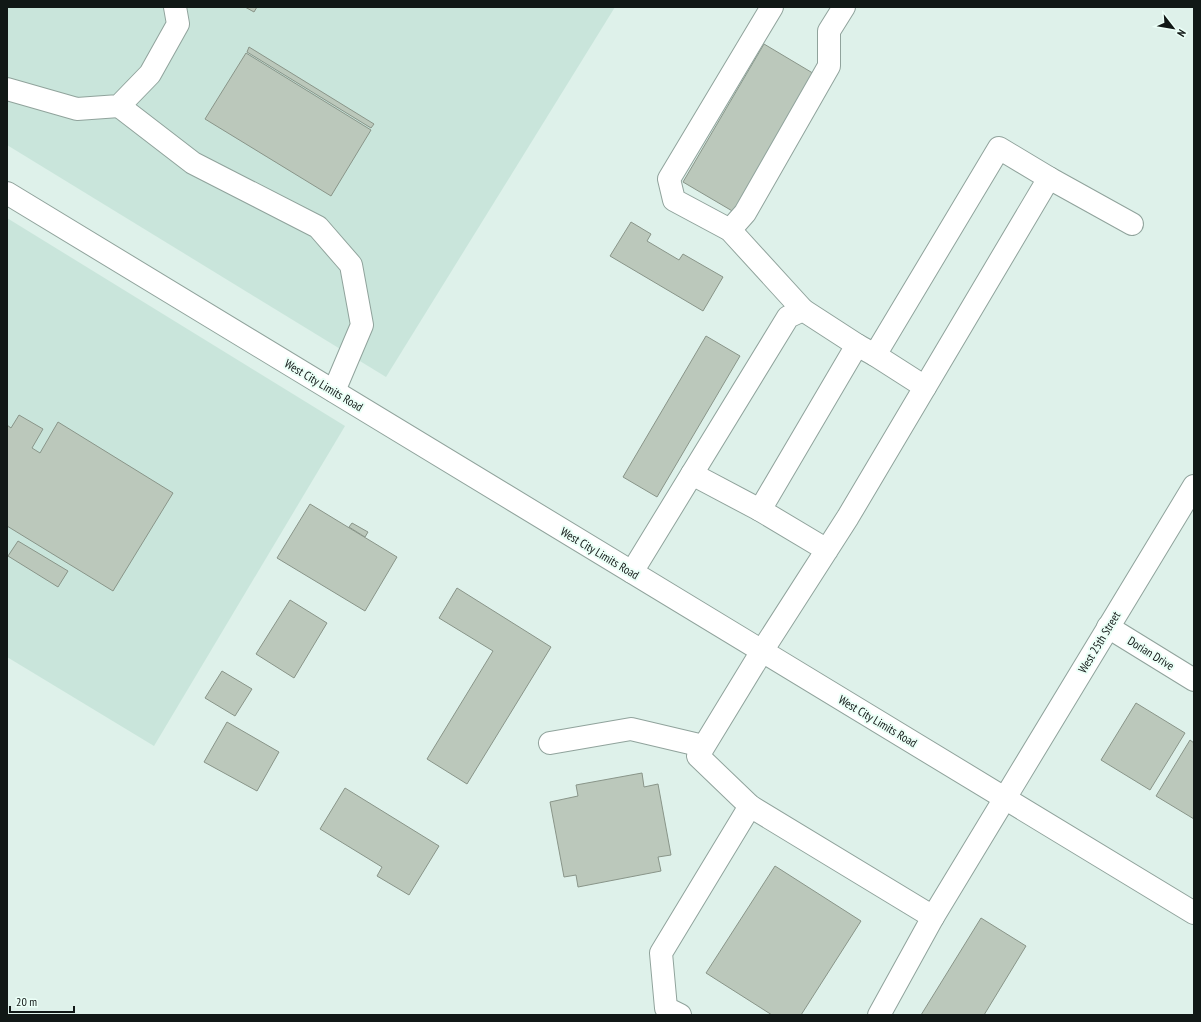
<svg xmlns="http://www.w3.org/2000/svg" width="1201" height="1022" font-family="'PT Sans Narrow',sans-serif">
<rect width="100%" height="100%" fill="#def1ea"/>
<!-- built -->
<g fill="#c9e5db">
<path d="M7 7H615L386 377 7 145Z"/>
<path d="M7 218 345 426 154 746 7 657Z"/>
</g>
<!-- building -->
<g fill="#bbc8bb" stroke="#899589">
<path d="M245 7H257L254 12Z"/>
<path d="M764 44 816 75 734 212 683 182Z"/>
<path d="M249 47 374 124 371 128 247 52Z"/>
<path d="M246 53 371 130 331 196 205 119Z"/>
<path d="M631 222 651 234 647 241 679 260 683 254 723 277 703 311 610 256Z"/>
<path d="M706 336 740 356 657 497 623 477Z"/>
<path d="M19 415 43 429 32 448 40 453 58 422 173 493 113 591 7 526V425L11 428Z"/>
<path d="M310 504 397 557 365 611 277 558Z"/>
<path d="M352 523 368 532 365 537 349 527Z"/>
<path d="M18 541 68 571 58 587 8 556Z"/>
<path d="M457 588 551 647 467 784 427 759 493 651 439 618Z"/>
<path d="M290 600 327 623 294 678 256 654Z"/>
<path d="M222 671 252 689 235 716 205 698Z"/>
<path d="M1136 703 1185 733 1150 790 1101 760Z"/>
<path d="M227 722 279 752 257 791 204 762Z"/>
<path d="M1190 740 1194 743V819L1156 796Z"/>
<path d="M642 773 644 787 658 784 671 855 658 857 661 871 578 887 576 875 564 877 550 802 578 796 576 785Z"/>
<path d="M345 788 439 846 409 895 377 876 382 867 320 829Z"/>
<path d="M775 866 861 921 801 1015H772L706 973Z"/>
<path d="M981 918 1026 946 984 1015H921Z"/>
</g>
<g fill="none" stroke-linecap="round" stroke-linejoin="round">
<!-- minor casing -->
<g stroke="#90a39c" stroke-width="24">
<g id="minor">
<path d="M772 7 669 179 674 200 730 230 803 310"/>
<path d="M7 89 77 109 119 106 150 74 178 24 175 7"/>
<path d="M119 106 193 163 318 227 351 265 362 325 334 391"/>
<path d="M1049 178 1132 224"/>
<path d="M7 193 1194 913"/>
<path d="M730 230 745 213 829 66V31L844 7"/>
<path d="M875 355 925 387"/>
<path d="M692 474 760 510"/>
<path d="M827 550 760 510 857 345 875 355 999 148 1049 178 848 517 762 651 698 756 750 806 933 917 1194 486"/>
<path d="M632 572 788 317 803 310 857 345"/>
<path d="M1108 627 1194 680"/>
<path d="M550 743 631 729 703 746"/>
<path d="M680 1015 666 1008 661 953 750 806"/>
<path d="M879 1015 933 917"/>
</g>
</g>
<!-- minor -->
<use href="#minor" stroke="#fff" stroke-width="22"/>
</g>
<g text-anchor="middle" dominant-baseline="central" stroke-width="4" stroke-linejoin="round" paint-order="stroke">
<!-- street labels -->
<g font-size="12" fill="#111816" stroke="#ebfff7">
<text transform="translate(324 385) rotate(31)">West City Limits Road</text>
<text transform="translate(600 553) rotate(31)">West City Limits Road</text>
<text transform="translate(1099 642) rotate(-59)">West 25th Street</text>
<text transform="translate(1151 653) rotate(32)">Dorian Drive</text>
<text transform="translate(878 721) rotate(31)">West City Limits Road</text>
</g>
</g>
<!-- border -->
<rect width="1201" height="1022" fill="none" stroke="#111816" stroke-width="16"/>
<!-- north arrow -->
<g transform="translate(1173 28) rotate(121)" stroke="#ebfff7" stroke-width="3" paint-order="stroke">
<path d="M0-3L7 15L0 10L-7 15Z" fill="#111816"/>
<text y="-6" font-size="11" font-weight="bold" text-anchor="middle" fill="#111816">N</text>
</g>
<!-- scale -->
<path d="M10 1006v6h64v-6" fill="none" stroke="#111816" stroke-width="2"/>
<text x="16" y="1006" font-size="12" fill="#111816" stroke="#ebfff7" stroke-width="3" paint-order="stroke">20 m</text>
</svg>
